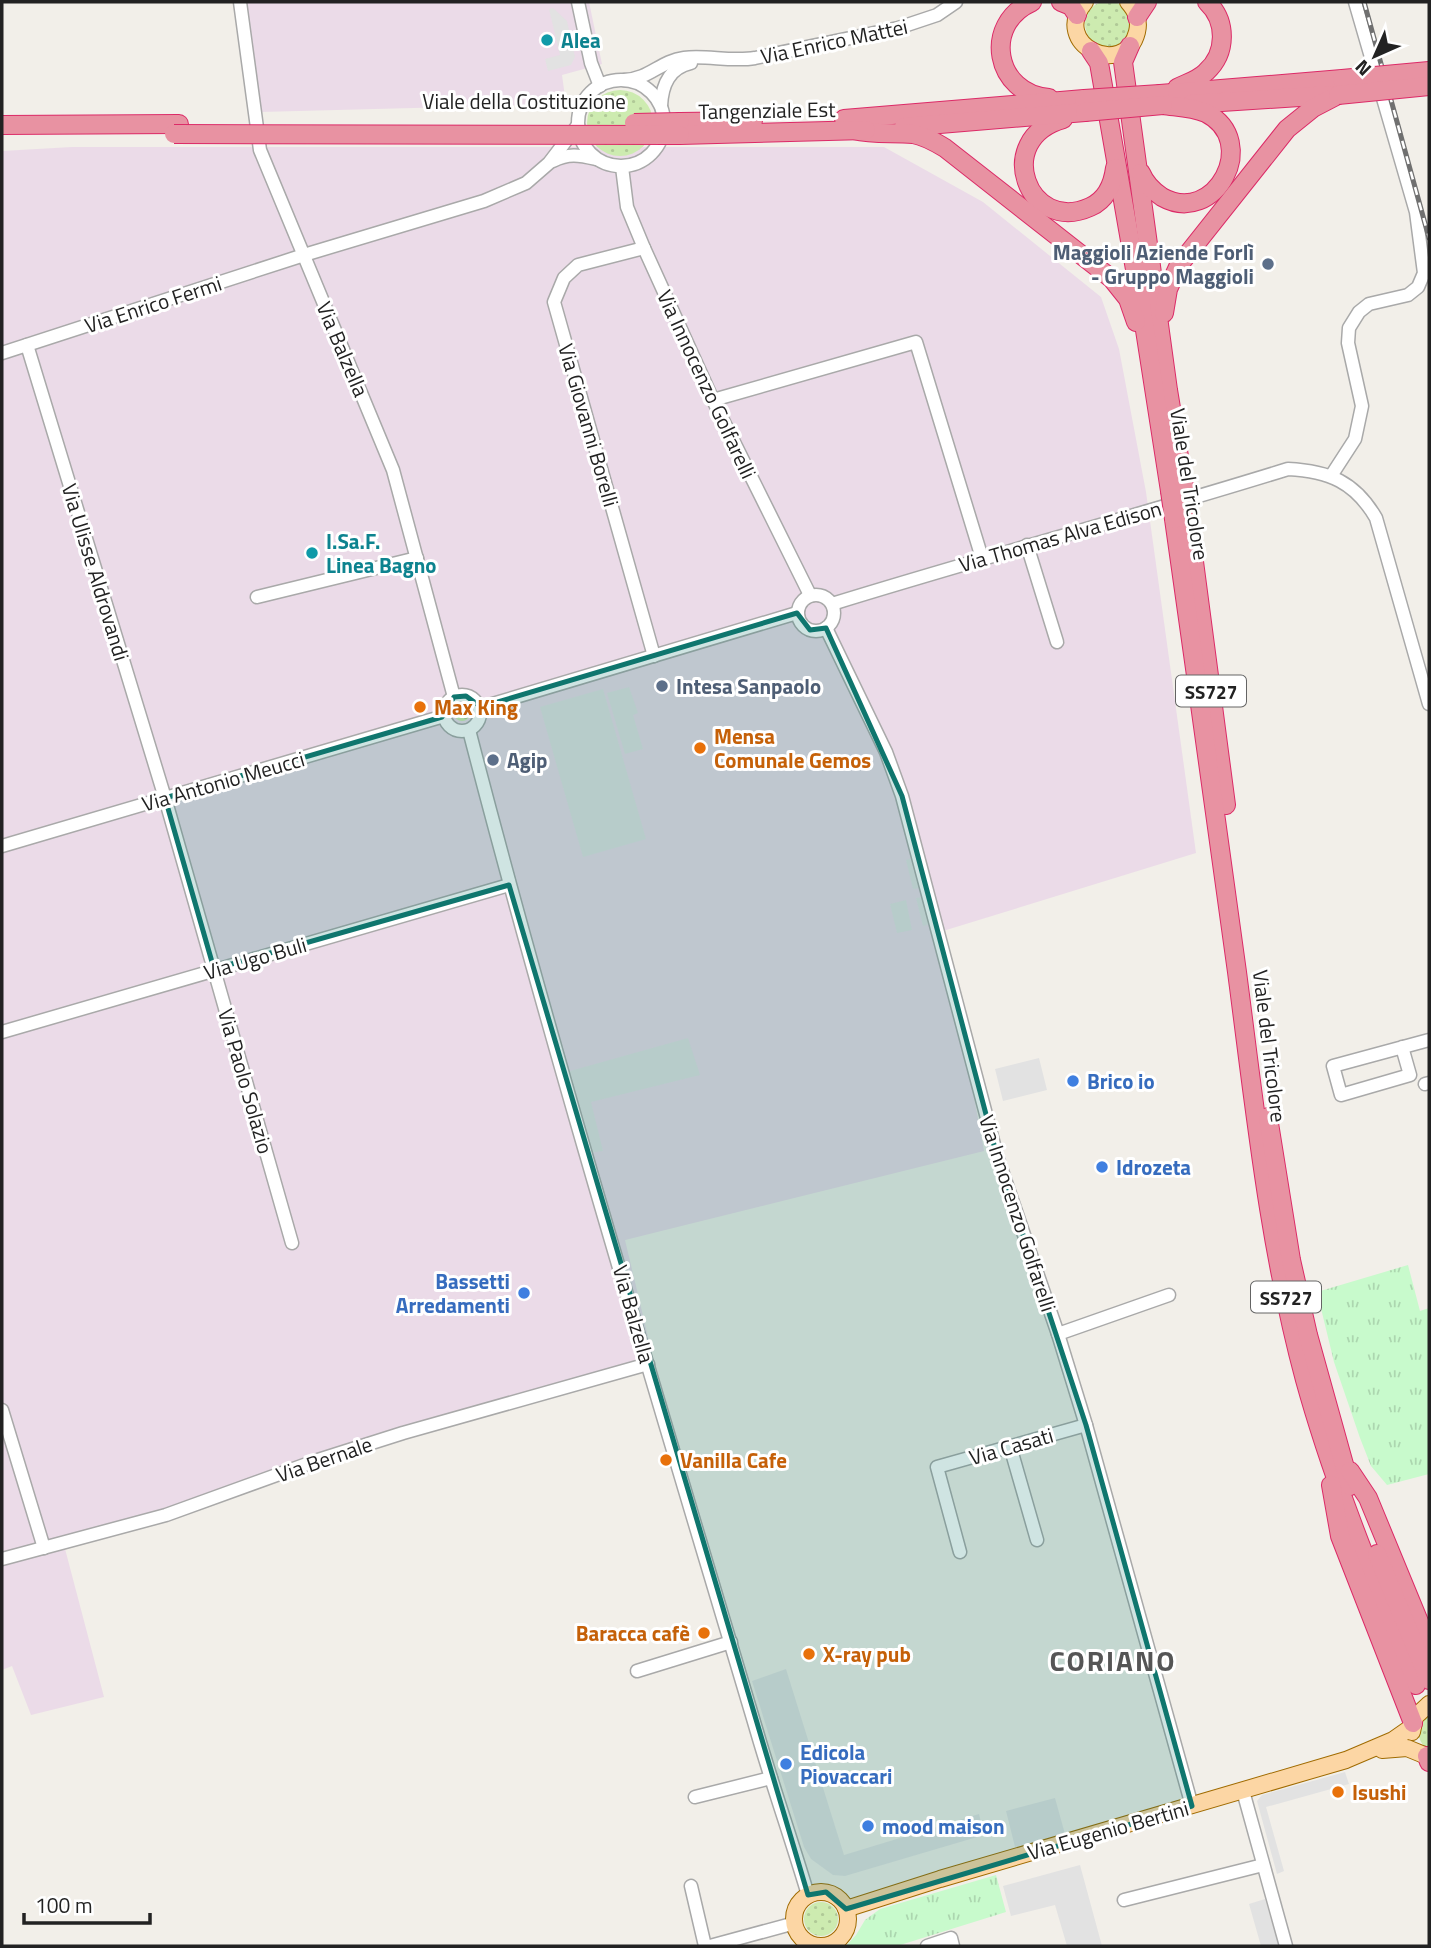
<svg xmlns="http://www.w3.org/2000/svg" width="1431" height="1948" font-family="'Titillium Web',sans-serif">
<defs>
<pattern id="grass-dots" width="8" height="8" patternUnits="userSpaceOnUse" patternTransform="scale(1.75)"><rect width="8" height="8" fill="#cdebb0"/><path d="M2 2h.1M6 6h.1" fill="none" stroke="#b0c997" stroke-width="1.8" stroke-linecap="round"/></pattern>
<pattern id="park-tufts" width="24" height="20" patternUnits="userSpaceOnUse" patternTransform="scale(1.75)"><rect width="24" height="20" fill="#c8facc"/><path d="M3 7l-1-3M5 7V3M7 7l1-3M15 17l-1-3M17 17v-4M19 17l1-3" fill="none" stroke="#acd6af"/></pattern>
</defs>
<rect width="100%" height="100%" fill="#f2efe9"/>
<!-- industrial -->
<g fill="#ebdbe8">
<path d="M247 2H589L602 64 562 75 566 104 260 112Z"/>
<path d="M72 147H884L983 202 1101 297 1119 349 1146 492 1196 853 943 931 984 1151 625 1240 654 1362 64 1545 104 1697 31 1715 12 1666 2 1670V151Z"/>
</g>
<!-- grass -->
<g fill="url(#grass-dots)">
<circle cx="1108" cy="24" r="23"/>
<circle cx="620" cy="123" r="33"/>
<circle cx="462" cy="713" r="8"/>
<path d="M1429 1710V1751C1412 1737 1419 1725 1429 1710Z"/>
<circle cx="821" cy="1919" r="17"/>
</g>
<!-- park -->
<g fill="url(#park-tufts)">
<path d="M1408 1265 1420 1311 1429 1308V1474L1387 1485 1371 1466 1360 1438 1334 1362 1317 1292Z"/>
<path d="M996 1875 1006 1912 897 1946H846L856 1935 865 1920 880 1909Z"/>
</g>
<!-- parking -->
<g fill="#e2e2e2">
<path d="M553 8 567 21 575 57 571 65 548 71 545 59 560 55 549 9Z"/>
<path d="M629 687 638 713 633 715 643 749 625 754 607 693Z"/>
<path d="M603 689 646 839 583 857 540 707Z"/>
<path d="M913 858 920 888 913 889 906 860Z"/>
<path d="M923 897 930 924 923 926 916 898Z"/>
<path d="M906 900 912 930 897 933 890 904Z"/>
<path d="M688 1038 700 1075 591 1102 603 1151 587 1153 563 1073Z"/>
<path d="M1039 1058 1047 1090 1003 1101 995 1069Z"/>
<path d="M786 1669 844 1855 979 1814 984 1835 845 1876 833 1875 811 1859 804 1847 752 1681Z"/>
<path d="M1345 1772 1349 1784 1266 1807 1284 1871 1277 1874 1257 1801 1262 1795Z"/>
<path d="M1055 1798 1065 1834 1015 1847 1006 1811Z"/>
<path d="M1080 1865 1102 1946H1067L1055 1905 1011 1916 1003 1886Z"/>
<path d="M1265 1899 1279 1946H1261L1249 1904Z"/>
</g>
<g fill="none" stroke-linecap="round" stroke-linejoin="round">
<!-- minor casing -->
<g stroke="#a9a9a9" stroke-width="15">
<g id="minor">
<path d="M240 2 260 150 393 470 454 697"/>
<path d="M578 2 591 63 600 86"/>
<path d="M624 80C650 79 660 61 684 58 706 55 731 62 755 58L898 28 937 15 956 2"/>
<circle cx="621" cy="123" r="43"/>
<path d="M661 106C662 85 669 68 691 63"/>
<path d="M553 161C568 153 579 155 596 159"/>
<path d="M622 167 627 207 644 248 713 400 810 595"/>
<path d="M644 248 578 265 564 278 554 302 654 656"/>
<path d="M27 345 165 798 292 1243"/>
<path d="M2 353 304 255 484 201 526 183 549 163 578 125"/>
<path d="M713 400 916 342 982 558"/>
<path d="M1331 476 1355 439 1362 406 1348 343 1349 328 1359 312 1369 304 1408 295 1418 287 1424 273 1416 212 1355 2"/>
<path d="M1027 545 1057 642"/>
<circle cx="816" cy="613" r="18"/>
<path d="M257 597 417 558"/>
<path d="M832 604C984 557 1137 516 1288 469 1329 471 1355 482 1376 518L1429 704"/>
<path d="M826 628 886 752 902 796 997 1156 1058 1334 1086 1425 1192 1806"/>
<circle cx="462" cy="713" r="18"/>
<path d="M479 708 797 613"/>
<path d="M469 730C556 1066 658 1399 757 1732 773 1787 792 1841 808 1895"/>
<path d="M2 846 444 716"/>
<path d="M2 1032 509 885"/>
<path d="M1402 1047 1410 1075 1341 1095 1333 1066 1429 1040"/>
<path d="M1425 1084 1429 1083"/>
<path d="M1058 1334 1169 1295"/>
<path d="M2 1410 44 1548"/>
<path d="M1010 1446 1037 1540"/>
<path d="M960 1552 937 1467 1086 1425"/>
<path d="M2 1559 166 1515 318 1460 403 1433 648 1364"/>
<path d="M637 1671 731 1642"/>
<path d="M1243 1791 1286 1946"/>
<path d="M695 1797 771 1778"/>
<path d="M691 1886 705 1946"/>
<path d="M1124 1900 1263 1865"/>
<path d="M816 1945V1946"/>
<path d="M710 1946 795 1923"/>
<path d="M927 1946 951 1938 953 1946"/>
</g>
</g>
<!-- major casing -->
<g stroke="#a06b00" stroke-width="18">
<g id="major">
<path d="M1085 2C1049 45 1125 80 1137 32 1140 20 1136 11 1128 2"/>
<path d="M1412 1732 1415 1717 1429 1704"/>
<path d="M1382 1750 1407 1748 1429 1757"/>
<circle cx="821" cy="1919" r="27"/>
<path d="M846 1909 940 1879 1346 1760 1393 1740 1413 1726"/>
</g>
</g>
<!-- highway casing -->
<g stroke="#dc2a67" stroke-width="20">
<g id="highway">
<path d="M1032 2C982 24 995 94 1049 98"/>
<path d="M1061 2 1071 6 1077 15"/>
<path d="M1137 17 1147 2"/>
<path d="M1130 46 1123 62 1168 390 1184 487"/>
<path d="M1091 51 1099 63 1140 298 1170 491"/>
<path d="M1177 88C1187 83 1198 80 1206 72 1227 53 1227 21 1207 2"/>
<path d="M1160 94 1342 79"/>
<path d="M1191 104 1330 95"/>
<path d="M844 119 1084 99"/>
<path d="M1063 119C992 139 1028 235 1090 207 1106 200 1113 184 1115 168"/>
<path d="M680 122 753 121"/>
<path d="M2 125 179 124"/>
<path d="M904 127 1085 112"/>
<path d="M854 130C874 135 893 132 913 134 925 136 935 142 945 148L1112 279 1128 299 1136 322"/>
<path d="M680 135 866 130"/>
<path d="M1141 173C1145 183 1153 191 1162 197 1215 227 1261 141 1206 113 1192 107 1177 107 1163 105"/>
<path d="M1164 313 1168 289 1179 265 1287 129 1313 108 1338 95"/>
<path d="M1188 516 1226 805"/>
<path d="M1174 519C1195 670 1217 821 1237 972 1255 1109 1269 1247 1305 1380 1334 1485 1376 1585 1416 1685"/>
<path d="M1268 1117 1291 1260 1308 1335 1350 1486"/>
<path d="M1350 1471 1368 1498 1429 1646"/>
<path d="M1331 1485 1340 1536 1413 1723"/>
<path d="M1377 1554 1429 1680"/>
<path d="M1427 1756 1429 1762"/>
</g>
</g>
<!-- minor -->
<use href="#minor" stroke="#fff" stroke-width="12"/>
<!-- major -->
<use href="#major" stroke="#fcd6a4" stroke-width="16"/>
<!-- highway -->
<use href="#highway" stroke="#e892a2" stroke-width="18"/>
<!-- rail casing -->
<g stroke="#707070" stroke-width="5">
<path id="rail" d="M1364 2 1429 238"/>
</g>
<!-- rail -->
<use href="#rail" stroke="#fff" stroke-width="2.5" stroke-dasharray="8" stroke-linecap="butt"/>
<!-- highway-bridge casing -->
<g stroke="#dc2a67" stroke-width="20" stroke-linecap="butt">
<g id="highway-bridge">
<path d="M1342 79 1429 71"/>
<path d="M1338 95 1429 86"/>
<path d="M1084 99 1160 94"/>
<path d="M1085 112 1163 105"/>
<path d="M634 123 680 122"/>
<path d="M174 134 680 135"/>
<path d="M1184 487 1188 516"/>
<path d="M1170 491 1174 519"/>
</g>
</g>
<!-- highway-bridge -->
<use href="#highway-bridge" stroke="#e892a2" stroke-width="18"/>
</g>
<!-- marked area -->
<path fill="#0f766e" fill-opacity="0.2" stroke="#0f766e" stroke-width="5" stroke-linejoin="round" d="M797 613 810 630 826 628 902 796 997 1156 1086 1425 1192 1806 846 1909 826 1892 808 1895 509 885 214 969 165 798 442 717 454 697 466 696 481 707Z"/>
<!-- markers -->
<g fill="#0f9aa8" stroke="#fff" stroke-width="2.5">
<circle cx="547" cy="40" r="7"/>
<circle cx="312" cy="553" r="7"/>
</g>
<g fill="#5c6f8a" stroke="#fff" stroke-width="2.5">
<circle cx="1268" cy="264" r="7"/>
<circle cx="662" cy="686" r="7"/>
<circle cx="493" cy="760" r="7"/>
</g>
<g fill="#e8710a" stroke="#fff" stroke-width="2.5">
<circle cx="420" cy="707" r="7"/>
<circle cx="700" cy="748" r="7"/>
<circle cx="666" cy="1460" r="7"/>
<circle cx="704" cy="1633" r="7"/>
<circle cx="809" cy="1654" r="7"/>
<circle cx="1338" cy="1792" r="7"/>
</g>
<g fill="#3f7fe0" stroke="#fff" stroke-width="2.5">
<circle cx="1073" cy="1081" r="7"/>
<circle cx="1102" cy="1167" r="7"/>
<circle cx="524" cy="1293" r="7"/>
<circle cx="786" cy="1764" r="7"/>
<circle cx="868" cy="1826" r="7"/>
</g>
<g text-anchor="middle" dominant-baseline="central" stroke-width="6" stroke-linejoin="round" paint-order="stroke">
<!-- shield labels -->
<g fill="#fff" stroke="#646464" stroke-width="2">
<rect x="1176" y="675.5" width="70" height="31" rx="5"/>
<rect x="1251" y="1281.5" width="70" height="31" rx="5"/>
</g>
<g font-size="19" font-weight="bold" fill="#222">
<text x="1211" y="691">SS727</text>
<text x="1286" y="1297">SS727</text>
</g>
<!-- culture labels -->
<g font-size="21" font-weight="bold" fill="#0d838f" stroke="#fff" text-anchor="start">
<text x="561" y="40">Alea</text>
<text x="326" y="541">I.Sa.F.<tspan x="326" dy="24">Linea Bagno</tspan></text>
</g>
<!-- street labels -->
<g font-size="21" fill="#222" stroke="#fff">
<text transform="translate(834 41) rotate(-12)">Via Enrico Mattei</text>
<text x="524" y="101">Viale della Costituzione</text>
<text transform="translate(767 110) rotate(-1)">Tangenziale Est</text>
<text transform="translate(153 304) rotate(-18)">Via Enrico Fermi</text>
<text transform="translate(343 349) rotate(67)">Via Balzella</text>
<text transform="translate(707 384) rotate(65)">Via Innocenzo Golfarelli</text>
<text transform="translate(589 425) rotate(74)">Via Giovanni Borelli</text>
<text transform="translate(1190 484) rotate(81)">Viale del Tricolore</text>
<text transform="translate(1060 536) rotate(-16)">Via Thomas Alva Edison</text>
<text transform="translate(96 572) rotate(73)">Via Ulisse Aldrovandi</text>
<text transform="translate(223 781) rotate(-16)">Via Antonio Meucci</text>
<text transform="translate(255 958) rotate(-16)">Via Ugo Buli</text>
<text transform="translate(1270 1046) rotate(83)">Viale del Tricolore</text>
<text transform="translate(246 1081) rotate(74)">Via Paolo Solazio</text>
<text transform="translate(1018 1213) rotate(72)">Via Innocenzo Golfarelli</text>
<text transform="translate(634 1314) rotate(74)">Via Balzella</text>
<text transform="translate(1011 1446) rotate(-16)">Via Casati</text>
<text transform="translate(324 1459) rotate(-19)">Via Bernale</text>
<text transform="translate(1108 1830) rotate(-16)">Via Eugenio Bertini</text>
</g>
<!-- service labels -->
<g font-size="21" font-weight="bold" fill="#4e5e75" stroke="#fff" text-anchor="start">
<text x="1254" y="252" text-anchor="end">Maggioli Aziende Forlì<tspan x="1254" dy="24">- Gruppo Maggioli</tspan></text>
<text x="676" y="686">Intesa Sanpaolo</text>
<text x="507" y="760">Agip</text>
</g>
<!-- food labels -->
<g font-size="21" font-weight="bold" fill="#c56008" stroke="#fff" text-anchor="start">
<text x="434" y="707">Max King</text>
<text x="714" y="736">Mensa<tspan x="714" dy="24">Comunale Gemos</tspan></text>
<text x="680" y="1460">Vanilla Cafe</text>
<text x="690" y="1633" text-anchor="end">Baracca cafè</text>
<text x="823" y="1654">X-ray pub</text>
<text x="1352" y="1792">Isushi</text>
</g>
<!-- shop labels -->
<g font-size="21" font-weight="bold" fill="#366cbe" stroke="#fff" text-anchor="start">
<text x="1087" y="1081">Brico io</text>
<text x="1116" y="1167">Idrozeta</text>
<text x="510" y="1281" text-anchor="end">Bassetti<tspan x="510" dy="24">Arredamenti</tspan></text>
<text x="800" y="1752">Edicola<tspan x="800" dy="24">Piovaccari</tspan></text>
<text x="882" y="1826">mood maison</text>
</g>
<!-- district labels -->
<g font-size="28" font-weight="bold" letter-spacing="2" fill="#555" stroke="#fff">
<text x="1113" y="1660">CORIANO</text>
</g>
</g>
<!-- border -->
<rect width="1431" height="1948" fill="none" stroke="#222222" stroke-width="7"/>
<!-- north arrow -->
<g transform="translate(1375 56) rotate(225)" stroke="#ffffff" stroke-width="5" paint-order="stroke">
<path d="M0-5L12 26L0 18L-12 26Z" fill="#222222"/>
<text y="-10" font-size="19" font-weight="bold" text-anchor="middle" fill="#222222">N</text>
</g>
<!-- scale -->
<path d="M24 1913v10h126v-10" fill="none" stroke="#222222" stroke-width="3.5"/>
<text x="35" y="1913" font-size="21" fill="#222222" stroke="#ffffff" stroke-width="5" paint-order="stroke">100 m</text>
</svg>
